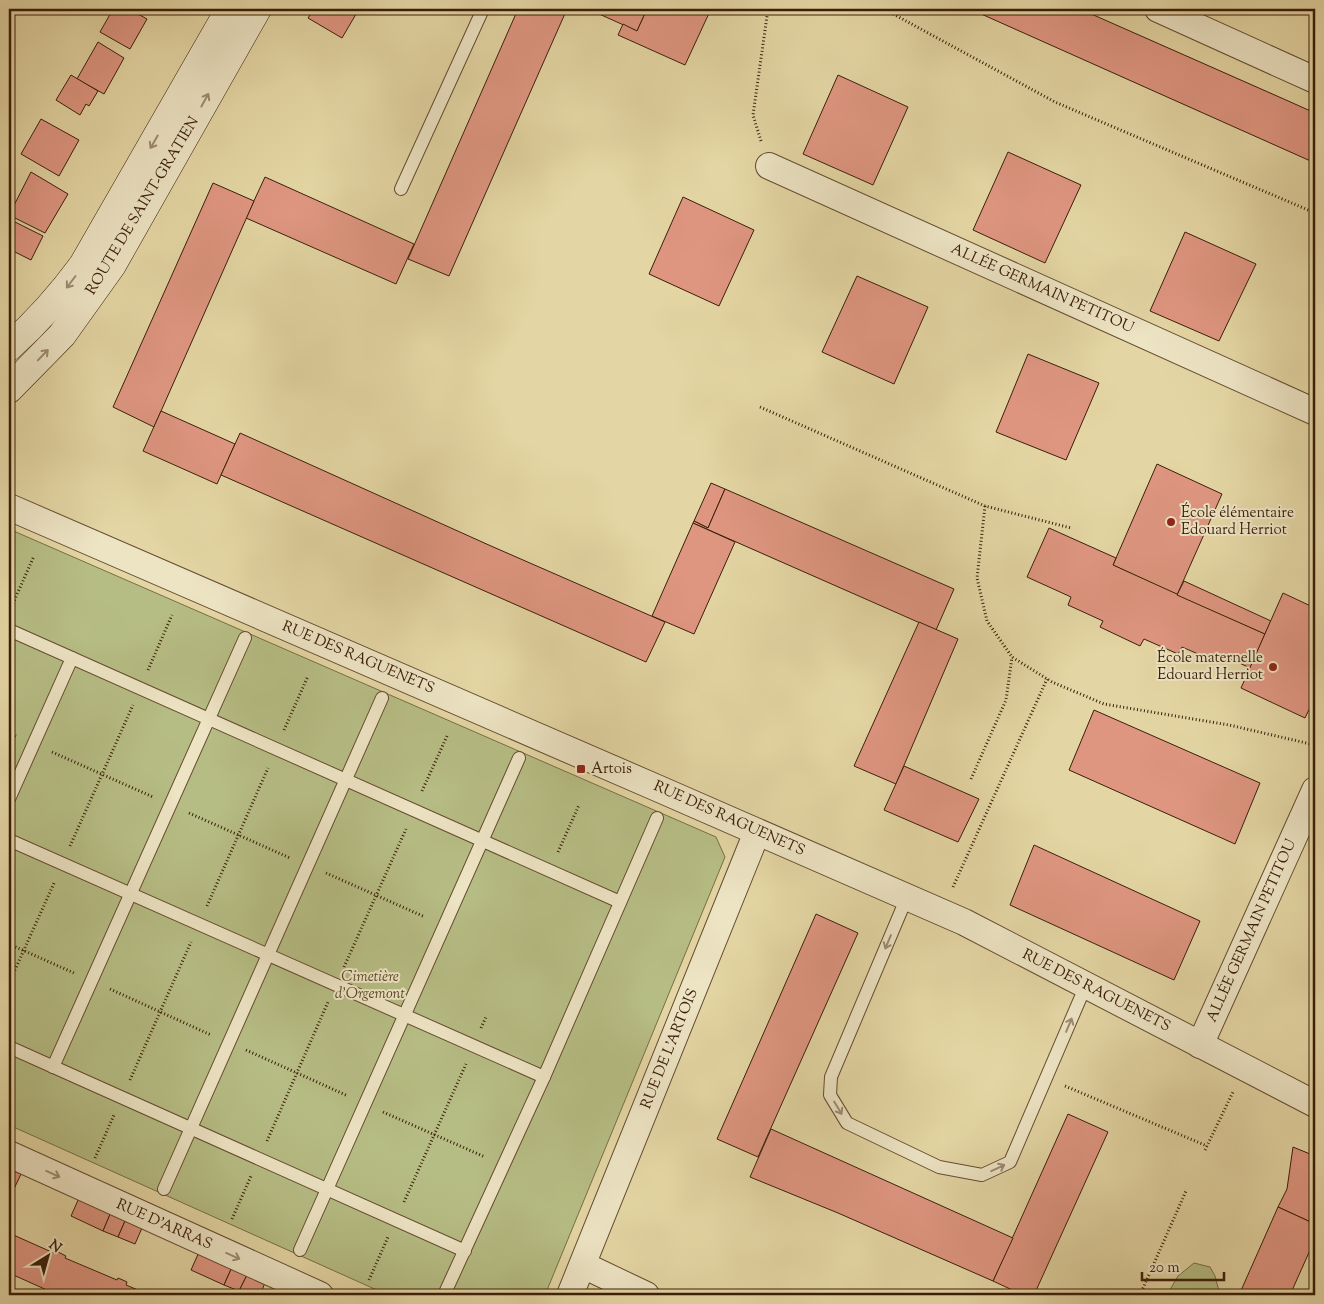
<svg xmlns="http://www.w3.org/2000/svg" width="1324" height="1304" font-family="'Sorts Mill Goudy',serif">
<rect width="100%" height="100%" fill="#e4d6a4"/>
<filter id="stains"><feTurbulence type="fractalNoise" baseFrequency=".004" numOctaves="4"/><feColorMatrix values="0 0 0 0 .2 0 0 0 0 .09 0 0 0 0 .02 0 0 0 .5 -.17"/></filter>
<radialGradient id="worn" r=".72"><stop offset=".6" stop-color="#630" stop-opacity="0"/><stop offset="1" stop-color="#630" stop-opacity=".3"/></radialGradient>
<!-- green -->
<g fill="#b6bd84" stroke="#786e46">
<path d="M9 529 716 837 725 857 545 1295H388L9 1125Z"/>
<path d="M1194 1263 1210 1267 1215 1276 1220 1295H1167L1178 1276Z"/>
</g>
<!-- building -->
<g fill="#df9681" stroke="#3a1e09">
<path d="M113 9H129L147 19 130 49 100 32Z"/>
<path d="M314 9H359L342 38 308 18Z"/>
<path d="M518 9H567L449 276 408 259Z"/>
<path d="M588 9H647L637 31Z"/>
<path d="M647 9H711L685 65 618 35 623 24 637 31Z"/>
<path d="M970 9H1080L1286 100 1315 113V163Z"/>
<path d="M98 42 124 58 104 94 77 79Z"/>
<path d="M71 75 98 91 89 106 86 104 80 115 56 100Z"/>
<path d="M838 75 908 107 873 185 803 154Z"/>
<path d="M41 119 79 140 59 176 21 154Z"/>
<path d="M1008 152 1081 185 1045 263 973 230Z"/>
<path d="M31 172 68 194 45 233 9 215Z"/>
<path d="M265 177 414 244 396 284 246 218Z"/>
<path d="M213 183 254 201 154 427 113 407Z"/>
<path d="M683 197 754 230 719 306 649 274Z"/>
<path d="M9 219 43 236 31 260 9 249Z"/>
<path d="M1185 232 1256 264 1219 341 1150 311Z"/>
<path d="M857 276 928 307 894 384 822 352Z"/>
<path d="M1028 354 1099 383 1066 460 996 432Z"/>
<path d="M161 411 235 444 217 484 143 451Z"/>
<path d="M240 433 491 546 665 622 646 662 221 475Z"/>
<path d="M1157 464 1222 494 1177 595 1113 565Z"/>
<path d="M711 483 725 489 708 528 694 521Z"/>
<path d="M725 489 954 589 936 630 693 523 694 521 708 528Z"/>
<path d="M693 523 735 542 694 634 652 616Z"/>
<path d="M1049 528 1116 558 1113 565 1265 634 1250 668 1216 652 1212 660 1182 647 1178 654 1144 639 1140 646 1100 627 1103 621 1068 605 1071 597 1027 577Z"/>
<path d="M1184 581 1271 621 1265 634 1177 595Z"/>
<path d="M1283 593 1315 608V697L1305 718 1241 688Z"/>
<path d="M919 622 958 639 896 784 854 766Z"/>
<path d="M1094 710 1260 783 1235 844 1069 770Z"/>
<path d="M904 766 979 799 958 842 884 810Z"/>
<path d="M1034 845 1200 921 1174 980 1010 905Z"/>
<path d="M816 914 858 933 758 1157 717 1139Z"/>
<path d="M1068 1114 1108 1132 1034 1295H1023L993 1281Z"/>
<path d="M771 1129 1013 1238 993 1281 838 1213 750 1177Z"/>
<path d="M1293 1147 1315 1156V1224L1278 1207 1287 1189Z"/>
<path d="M9 1169 21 1174 13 1191 9 1190Z"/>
<path d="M79 1198 111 1212 103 1231 71 1216Z"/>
<path d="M1278 1207 1315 1224V1239L1290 1295H1239Z"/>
<path d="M111 1212 131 1223 125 1221 118 1237 103 1231Z"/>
<path d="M125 1221 142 1228 135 1244 118 1237Z"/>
<path d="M9 1233 56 1254V1251L66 1256 65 1258 117 1280 118 1278 125 1281 127 1282 126 1285 150 1295H58L9 1273Z"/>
<path d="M199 1252 232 1267 224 1285 191 1270Z"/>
<path d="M232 1267 247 1275 239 1291 224 1285Z"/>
<path d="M247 1275 265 1283 260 1295H249L239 1291Z"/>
</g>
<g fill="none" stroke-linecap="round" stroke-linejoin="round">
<!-- lane casing -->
<g stroke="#644c30" stroke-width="14">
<g id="lane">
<path d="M401 189 483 9"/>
<path d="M9 630 620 902"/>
<path d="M9 799 72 658"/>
<path d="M9 840 544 1077"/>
<path d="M907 897 831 1077 830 1095 847 1123 939 1167 982 1175 1010 1162 1086 985"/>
<path d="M9 1047 465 1251"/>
<path d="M53 1067 245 638"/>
<path d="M164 1189 382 698"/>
<path d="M300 1250 519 758"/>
<path d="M444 1295 544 1077 657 818"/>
</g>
</g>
<!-- street casing -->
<g stroke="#644c30" stroke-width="28">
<g id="street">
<path d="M1158 9 1315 80"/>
<path d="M769 166 1315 412"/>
<path d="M9 507 657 788 964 922 1315 1104"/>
<path d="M1200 1045 1315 790"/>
<path d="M9 1154 320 1295"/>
<path d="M583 1265 646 1295"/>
<path d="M570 1295 757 832"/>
</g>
</g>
<!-- secondary casing -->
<g stroke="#3a1e09" stroke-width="29">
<g id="secondary">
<path d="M9 347C37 322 61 295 83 265L230 9"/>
<path d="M9 389 62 335 112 265 257 9"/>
</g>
</g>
<!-- path -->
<g stroke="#3a1e09" stroke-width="3" stroke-dasharray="1 2.5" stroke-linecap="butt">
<path d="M884 9 1055 102 1315 213"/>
<path d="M761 141 753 115 768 9"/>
<path d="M760 407 985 506 1071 528"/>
<path d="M985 506 977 578 987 621 1012 657 1052 682 1104 704 1229 725 1315 745"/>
<path d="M10 610 34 556"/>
<path d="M148 670 172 615"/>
<path d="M284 730 308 676"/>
<path d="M9 733 16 736"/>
<path d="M52 752 153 797"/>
<path d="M971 779 1006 700 1012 657"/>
<path d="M422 791 447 736"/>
<path d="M189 813 290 858"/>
<path d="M70 846 133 705"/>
<path d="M558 852 579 805"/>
<path d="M326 873 425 917"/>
<path d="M953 887 1047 679"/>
<path d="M207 906 268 768"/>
<path d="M9 944 74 973"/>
<path d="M344 967 406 829"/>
<path d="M9 983 55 881"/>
<path d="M110 989 211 1035"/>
<path d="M481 1028 486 1017"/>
<path d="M246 1050 348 1096"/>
<path d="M130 1080 191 942"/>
<path d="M1065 1086 1207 1146"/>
<path d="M383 1112 485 1157"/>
<path d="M267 1141 328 1002"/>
<path d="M1205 1150 1233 1092"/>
<path d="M95 1158 114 1115"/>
<path d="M404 1202 466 1064"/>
<path d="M232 1219 251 1176"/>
<path d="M369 1280 388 1237"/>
<path d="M1140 1295 1186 1191"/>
</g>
<!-- lane -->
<use href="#lane" stroke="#ede4c4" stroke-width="12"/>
<!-- street -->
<use href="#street" stroke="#ede4c4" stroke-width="26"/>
<!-- secondary -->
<use href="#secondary" stroke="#ede4c4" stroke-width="28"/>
</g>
<!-- one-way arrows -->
<defs><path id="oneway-shaft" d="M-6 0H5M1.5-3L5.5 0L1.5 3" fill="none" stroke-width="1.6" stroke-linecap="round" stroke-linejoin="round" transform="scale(1.25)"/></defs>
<g stroke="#9c8b70">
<use href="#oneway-shaft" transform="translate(205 100) rotate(-61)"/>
<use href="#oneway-shaft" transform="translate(154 142) rotate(120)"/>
<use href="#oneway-shaft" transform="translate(71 282) rotate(127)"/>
<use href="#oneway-shaft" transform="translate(43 355) rotate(-46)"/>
<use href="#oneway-shaft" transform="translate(888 942) rotate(113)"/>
<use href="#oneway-shaft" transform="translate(1069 1025) rotate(-67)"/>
<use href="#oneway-shaft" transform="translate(838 1108) rotate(59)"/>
<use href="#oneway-shaft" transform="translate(998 1168) rotate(-25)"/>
<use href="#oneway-shaft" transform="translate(53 1174) rotate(24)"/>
<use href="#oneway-shaft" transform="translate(233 1256) rotate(24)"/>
</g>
<!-- markers -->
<g fill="#8f2418" stroke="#ede4c4" stroke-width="2">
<circle cx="1171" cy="522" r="5"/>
<circle cx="1273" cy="667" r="5"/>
<rect x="576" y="764" width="10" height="10" rx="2.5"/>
</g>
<g text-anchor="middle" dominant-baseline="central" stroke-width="4" stroke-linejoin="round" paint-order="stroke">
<!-- street labels -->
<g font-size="15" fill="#3a1e09" stroke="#ede4c4">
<text transform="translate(143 206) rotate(-59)">ROUTE DE SAINT-GRATIEN</text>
<text transform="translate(1042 289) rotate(24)">ALLÉE GERMAIN PETITOU</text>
<text transform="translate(358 658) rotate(23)">RUE DES RAGUENETS</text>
<text transform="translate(729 819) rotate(24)">RUE DES RAGUENETS</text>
<text transform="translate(1252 931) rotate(-66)">ALLÉE GERMAIN PETITOU</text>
<text transform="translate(1096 991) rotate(27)">RUE DES RAGUENETS</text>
<text transform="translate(670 1049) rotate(-68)">RUE DE L'ARTOIS</text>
<text transform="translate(164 1225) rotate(24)">RUE D'ARRAS</text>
</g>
<!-- poi labels -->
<g font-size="15" fill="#3a1e09" stroke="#ede4c4" text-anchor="start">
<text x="1181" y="513">École élémentaire<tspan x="1181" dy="17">Edouard Herriot</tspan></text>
<text x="1263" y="658" text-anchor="end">École maternelle<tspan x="1263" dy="17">Edouard Herriot</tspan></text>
<text x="591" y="769">Artois</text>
</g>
<!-- park labels -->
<g font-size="15" font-style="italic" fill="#594628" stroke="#ede4c4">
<text x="370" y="977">Cimetière<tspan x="370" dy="17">d'Orgemont</tspan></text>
</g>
</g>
<!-- margin -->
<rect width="1324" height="1304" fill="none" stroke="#e4d6a4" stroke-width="30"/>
<rect x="10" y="10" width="1304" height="1284" fill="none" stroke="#3a1e09" stroke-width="2.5"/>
<rect x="15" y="15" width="1294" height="1274" fill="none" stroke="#3a1e09"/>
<!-- north arrow -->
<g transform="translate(48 1256) rotate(37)" stroke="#ede4c4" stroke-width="4" paint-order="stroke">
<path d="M0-4L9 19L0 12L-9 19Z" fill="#3a1e09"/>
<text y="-8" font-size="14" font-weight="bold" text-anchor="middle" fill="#3a1e09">N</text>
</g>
<!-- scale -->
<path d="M1142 1272v8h82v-8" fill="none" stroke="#3a1e09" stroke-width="2.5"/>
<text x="1149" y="1272" font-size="15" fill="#3a1e09" stroke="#ede4c4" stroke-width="4" paint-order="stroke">20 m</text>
<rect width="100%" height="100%" filter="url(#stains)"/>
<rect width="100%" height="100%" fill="url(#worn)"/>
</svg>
